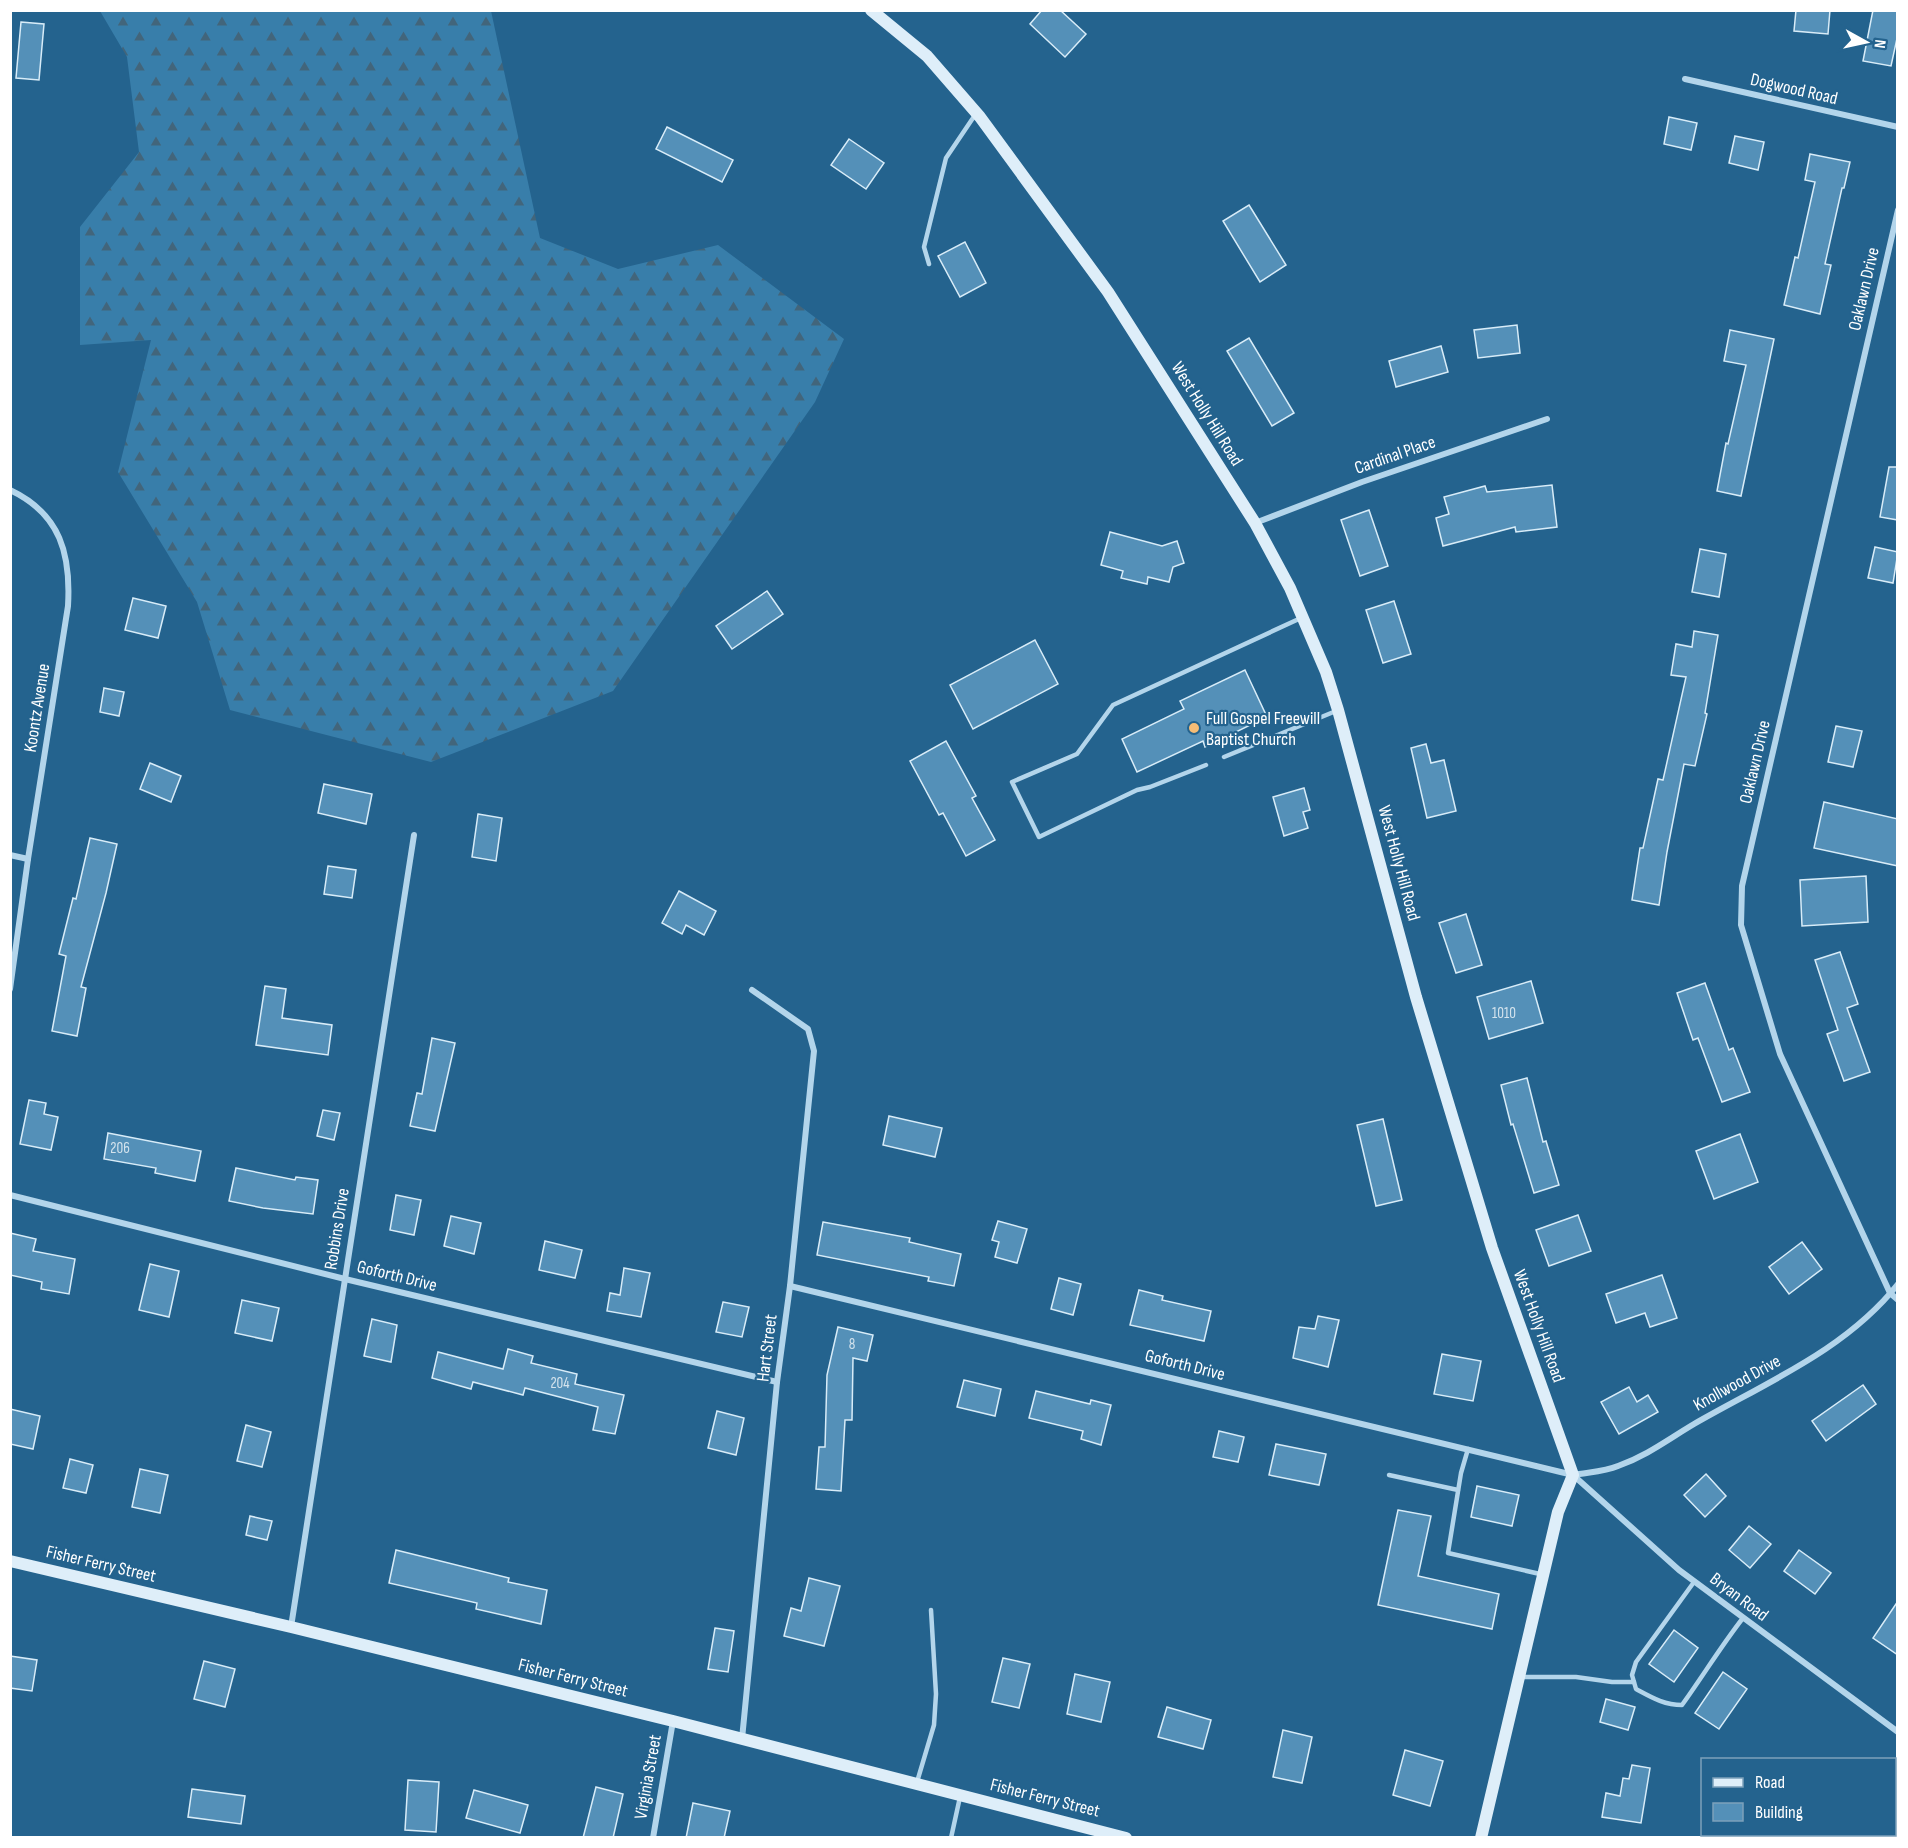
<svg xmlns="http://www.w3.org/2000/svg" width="1908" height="1848" font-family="'Sofia Sans Condensed',sans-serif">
<defs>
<pattern id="forest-firs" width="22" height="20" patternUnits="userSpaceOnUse" patternTransform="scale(1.5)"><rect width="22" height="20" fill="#387eaa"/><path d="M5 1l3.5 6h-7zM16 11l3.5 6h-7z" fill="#42657b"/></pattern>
</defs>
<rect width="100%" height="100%" fill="#24638e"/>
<!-- forest -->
<path fill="url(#forest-firs)" d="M100 11H491L540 238 618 269 718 245 844 339 815 402 613 691 431 762 230 710 197 602 118 472 151 340 80 345V227L139 152 127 57Z"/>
<!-- building -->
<g fill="#5490b8" stroke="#d8ecf8" stroke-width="1.5">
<path d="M1042 10H1060L1086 34 1065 57 1030 24Z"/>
<path d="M1796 10H1830L1828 34 1794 31Z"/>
<path d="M1873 10H1898V34L1891 66 1863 61Z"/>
<path d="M21 22 44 24 39 80 16 78Z"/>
<path d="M1669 117 1697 123 1691 150 1664 144Z"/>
<path d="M667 127 733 160 722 182 656 149Z"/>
<path d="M1735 136 1764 142 1758 170 1729 163Z"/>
<path d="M849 139 884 163 866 189 831 165Z"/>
<path d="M1810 154 1850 162 1844 188H1842L1825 264 1831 265 1820 314 1784 305 1795 257 1798 258 1815 182 1805 180Z"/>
<path d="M1249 205 1286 265 1260 282 1223 221Z"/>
<path d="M965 242 986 283 960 297 938 256Z"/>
<path d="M1517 325 1520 353 1478 358 1474 330Z"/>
<path d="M1730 330 1774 339 1741 496 1717 491 1726 443 1728 444 1746 365 1724 361Z"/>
<path d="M1249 338 1294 413 1272 426 1227 351Z"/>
<path d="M1441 346 1448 372 1396 387 1389 361Z"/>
<path d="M1889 467H1898V520L1880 517Z"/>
<path d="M1552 485 1557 527 1516 532 1515 527 1443 546 1436 518 1449 514 1444 497 1485 486 1487 492Z"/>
<path d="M1369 510 1388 566 1360 576 1341 520Z"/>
<path d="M1110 532 1162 546 1177 541 1184 563 1173 567 1169 582 1148 577 1147 584 1121 578 1123 571 1101 565Z"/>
<path d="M1875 547 1898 552 1893 583 1868 578Z"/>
<path d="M1700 549 1726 554 1719 597 1692 592Z"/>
<path d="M767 591 783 614 732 649 716 626Z"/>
<path d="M133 598 166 606 158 638 125 630Z"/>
<path d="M1394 601 1411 654 1383 663 1366 610Z"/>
<path d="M1694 631 1718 635 1705 713 1707 714 1695 766 1684 764 1667 852 1659 905 1632 900 1640 848H1643L1658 779 1663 780 1686 677 1671 675 1676 644 1692 647Z"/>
<path d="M1035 640 1058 684 973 729 950 685Z"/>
<path d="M1245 670 1267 717 1205 747 1203 741 1137 772 1122 739 1184 709 1180 701Z"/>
<path d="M104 688 124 692 119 716 100 712Z"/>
<path d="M1836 726 1862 731 1853 767 1828 762Z"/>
<path d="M946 741 976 796 972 798 995 840 966 856 943 813 939 815 910 761Z"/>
<path d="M1426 744 1431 763 1444 760 1456 811 1427 818 1411 748Z"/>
<path d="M150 763 181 776 171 802 140 789Z"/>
<path d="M324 784 372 794 366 824 318 813Z"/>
<path d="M1304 788 1310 810 1303 812 1308 828 1284 836 1273 797Z"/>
<path d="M1824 802 1898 819V866L1814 848Z"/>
<path d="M478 814 502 818 496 861 472 857Z"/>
<path d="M90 838 117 844 106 893 81 987 86 988 77 1036 52 1031 66 956 59 954 73 898 76 899Z"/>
<path d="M328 866 356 870 352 898 324 894Z"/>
<path d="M1866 876 1868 922 1802 926 1800 880Z"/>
<path d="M679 891 716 911 704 935 686 925 682 934 662 923Z"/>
<path d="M1466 914 1482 965 1456 973 1439 923Z"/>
<path d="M1840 952 1858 1004 1847 1008 1870 1072 1844 1081 1827 1034 1838 1030 1815 960Z"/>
<path d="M1531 981 1543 1023 1489 1039 1477 997Z"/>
<path d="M1705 983 1729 1050 1733 1048 1750 1092 1722 1102 1698 1038 1693 1040 1677 993Z"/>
<path d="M265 986 286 989 282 1018 332 1025 328 1055 256 1045Z"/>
<path d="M432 1038 455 1043 435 1131 410 1126 417 1093 422 1094Z"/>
<path d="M1527 1078 1543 1142 1546 1141 1559 1185 1534 1193 1513 1124 1511 1125 1501 1085Z"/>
<path d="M29 1100 46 1103 44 1114 58 1117 51 1150 20 1144Z"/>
<path d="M323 1110 340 1113 334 1140 317 1136Z"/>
<path d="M889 1116 942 1128 935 1157 883 1145Z"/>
<path d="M1383 1119 1402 1200 1376 1206 1357 1125Z"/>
<path d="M108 1133 201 1151 195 1181 155 1173 156 1168 104 1159Z"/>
<path d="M1740 1134 1758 1182 1714 1199 1696 1151Z"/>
<path d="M236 1168 295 1180 296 1177 318 1180 313 1214 263 1208 229 1201Z"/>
<path d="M396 1195 421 1200 414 1235 390 1230Z"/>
<path d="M1578 1215 1591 1251 1549 1266 1536 1230Z"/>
<path d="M451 1216 481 1223 474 1254 444 1246Z"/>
<path d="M998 1221 1027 1229 1017 1263 995 1257 999 1242 992 1240Z"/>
<path d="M823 1222 910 1238 909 1242 961 1254 954 1286 928 1281 929 1277 817 1255Z"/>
<path d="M10 1233 36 1239 33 1251 75 1259 69 1294 41 1289 42 1282 10 1275Z"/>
<path d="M545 1241 582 1250 575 1278 539 1270Z"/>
<path d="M1802 1242 1822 1269 1789 1294 1769 1267Z"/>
<path d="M150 1264 179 1271 169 1317 139 1310Z"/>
<path d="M624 1268 650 1273 641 1317 607 1311 610 1293 620 1295Z"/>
<path d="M1662 1275 1677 1318 1650 1327 1645 1313 1616 1323 1606 1294Z"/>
<path d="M1059 1278 1081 1284 1073 1315 1051 1309Z"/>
<path d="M1139 1290 1163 1296 1162 1300 1211 1311 1204 1341 1130 1325Z"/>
<path d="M242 1300 279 1308 272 1341 235 1333Z"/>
<path d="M723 1302 749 1307 742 1337 716 1332Z"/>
<path d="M1318 1316 1339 1320 1328 1367 1293 1358 1299 1327 1315 1329Z"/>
<path d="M372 1319 397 1325 391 1362 364 1356Z"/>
<path d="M838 1327 873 1335 867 1361 853 1358 852 1420H845L841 1491 816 1489 819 1447H825L827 1375Z"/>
<path d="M508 1349 533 1356 531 1363 577 1374 575 1384 624 1395 615 1434 593 1430 598 1407 525 1388 523 1395 473 1382 471 1389 432 1378 438 1352 503 1369Z"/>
<path d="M1442 1354 1481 1361 1473 1401 1434 1394Z"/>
<path d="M964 1380 1001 1389 995 1416 957 1407Z"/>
<path d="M1863 1385 1876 1404 1826 1441 1812 1421Z"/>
<path d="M1629 1387 1637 1402 1648 1395 1658 1412 1619 1434 1601 1402Z"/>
<path d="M1036 1391 1090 1404 1091 1400 1111 1405 1101 1445 1081 1439 1083 1431 1029 1418Z"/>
<path d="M10 1409 40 1416 33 1449 10 1444Z"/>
<path d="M717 1411 744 1418 736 1455 708 1448Z"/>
<path d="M246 1425 271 1432 262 1467 237 1461Z"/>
<path d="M1219 1431 1244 1437 1238 1462 1213 1457Z"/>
<path d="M1276 1444 1326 1454 1319 1485 1269 1475Z"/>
<path d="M70 1459 93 1465 86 1493 63 1488Z"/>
<path d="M140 1469 168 1475 160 1513 132 1507Z"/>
<path d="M1706 1474 1726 1496 1705 1517 1684 1495Z"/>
<path d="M1477 1486 1519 1495 1512 1526 1471 1517Z"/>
<path d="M1398 1510 1431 1516 1418 1576 1499 1594 1492 1629 1378 1605Z"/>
<path d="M250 1516 272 1521 267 1540 246 1535Z"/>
<path d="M1749 1526 1771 1544 1750 1568 1729 1550Z"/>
<path d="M396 1550 509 1578 508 1582 547 1590 541 1624 476 1609 477 1603 389 1583Z"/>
<path d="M1799 1550 1831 1573 1815 1594 1784 1571Z"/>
<path d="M809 1578 840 1586 824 1646 784 1636 791 1608 801 1611Z"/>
<path d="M1898 1601V1655L1873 1638Z"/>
<path d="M715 1628 734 1631 728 1672 708 1669Z"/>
<path d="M1674 1630 1698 1648 1674 1682 1649 1664Z"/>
<path d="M10 1656 37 1660 32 1691 10 1688Z"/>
<path d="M1003 1658 1030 1664 1019 1708 992 1702Z"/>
<path d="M204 1661 235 1669 225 1707 194 1699Z"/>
<path d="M1723 1672 1747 1689 1719 1729 1695 1713Z"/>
<path d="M1075 1674 1110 1682 1101 1722 1067 1714Z"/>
<path d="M1606 1699 1635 1707 1628 1730 1600 1722Z"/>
<path d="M1167 1707 1211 1720 1203 1749 1158 1737Z"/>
<path d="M1283 1730 1312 1737 1302 1783 1273 1777Z"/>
<path d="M1405 1750 1443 1761 1430 1806 1393 1795Z"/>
<path d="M1632 1765 1650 1768 1641 1823 1602 1817 1606 1793 1620 1796 1623 1778 1629 1779Z"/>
<path d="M408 1780 439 1782 436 1832 405 1830Z"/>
<path d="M596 1787 623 1794 613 1838H583Z"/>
<path d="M192 1789 245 1796 241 1824 188 1817Z"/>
<path d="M474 1790 528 1805 520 1833 466 1818Z"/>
<path d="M693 1803 730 1811 724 1838H686Z"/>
</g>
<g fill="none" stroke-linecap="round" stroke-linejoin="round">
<!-- lane -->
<g stroke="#b3d5eb" stroke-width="4.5">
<path d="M929 264 924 247 946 158 975 115"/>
<path d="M1224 757 1336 711"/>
<path d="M1206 765 1150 787 1137 790 1039 837 1012 782 1077 754 1113 705 1301 618"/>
<path d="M1468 1449 1461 1473 1448 1553 1540 1574"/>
<path d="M1389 1475 1458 1490"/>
<path d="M1694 1582 1636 1662 1632 1675 1636 1689C1651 1697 1664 1705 1682 1705 1703 1676 1721 1646 1743 1618"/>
<path d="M1520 1677H1576L1612 1682H1634"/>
<path d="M917 1782 934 1725 936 1694 931 1610"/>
<path d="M951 1838 960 1797"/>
</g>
<!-- street -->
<g stroke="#b3d5eb" stroke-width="6">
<path d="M1685 79 1898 127"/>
<path d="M1898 210 1742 886 1741 925 1780 1054 1890 1293 1898 1300"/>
<path d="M10 490C61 514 71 555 68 606L28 859 10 989"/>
<path d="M1255 523 1362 482 1547 419"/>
<path d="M10 855 28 859"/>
<path d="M10 1195 345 1279 777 1382"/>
<path d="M790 1286 1573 1475C1588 1472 1604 1472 1618 1466 1648 1455 1667 1440 1694 1424 1765 1383 1846 1350 1898 1284"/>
<path d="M1573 1475 1679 1570 1898 1732"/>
<path d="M291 1627 414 835"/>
<path d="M742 1739 777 1382 790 1286 814 1051 808 1029 752 990"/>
<path d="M653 1838 673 1721"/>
</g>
<!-- secondary -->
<g stroke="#deeef9" stroke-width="12">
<path d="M871 10 927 56 980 117 1108 292 1255 523 1290 588 1326 672 1338 710 1416 997 1492 1248 1573 1475 1558 1512 1481 1838"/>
<path d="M10 1561 291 1627 673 1721 1126 1838"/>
</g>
</g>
<!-- markers -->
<circle fill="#f6bd76" stroke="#24638e" stroke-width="2" cx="1194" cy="728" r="6"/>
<g text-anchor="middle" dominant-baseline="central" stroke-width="4.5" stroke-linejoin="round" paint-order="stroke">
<!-- number labels -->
<g font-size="15" fill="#d4e3ed">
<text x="1504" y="1013">1010</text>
<text x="120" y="1148">206</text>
<text x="852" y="1344">8</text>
<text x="560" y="1383">204</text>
</g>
<!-- street labels -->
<g font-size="18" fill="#fff" stroke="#24638e">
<text transform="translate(1794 89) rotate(13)">Dogwood Road</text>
<text transform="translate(1864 289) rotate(-77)">Oaklawn Drive</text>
<text transform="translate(1207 414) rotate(58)">West Holly Hill Road</text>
<text transform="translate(1395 455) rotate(-19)">Cardinal Place</text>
<text transform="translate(37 708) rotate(-81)">Koontz Avenue</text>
<text transform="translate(1755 762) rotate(-77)">Oaklawn Drive</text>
<text transform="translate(1399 863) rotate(75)">West Holly Hill Road</text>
<text transform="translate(337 1229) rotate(-81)">Robbins Drive</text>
<text transform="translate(397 1276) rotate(14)">Goforth Drive</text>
<text transform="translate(1539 1326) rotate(70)">West Holly Hill Road</text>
<text transform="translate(767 1348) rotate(-83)">Hart Street</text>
<text transform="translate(1185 1365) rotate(14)">Goforth Drive</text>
<text transform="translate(1737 1383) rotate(-29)">Knollwood Drive</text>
<text transform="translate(101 1564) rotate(13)">Fisher Ferry Street</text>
<text transform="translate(1739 1597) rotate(37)">Bryan Road</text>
<text transform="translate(573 1678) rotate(14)">Fisher Ferry Street</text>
<text transform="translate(648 1777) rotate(-80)">Virginia Street</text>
<text transform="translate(1045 1798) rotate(14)">Fisher Ferry Street</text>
</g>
<!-- poi labels -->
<g font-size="18" fill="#fff" stroke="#24638e" text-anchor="start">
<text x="1206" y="718">Full Gospel Freewill<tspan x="1206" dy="21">Baptist Church</tspan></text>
</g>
</g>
<!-- border -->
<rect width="1908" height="1848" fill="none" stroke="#ffffff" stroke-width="24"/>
<!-- legend -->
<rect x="1701" y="1758" width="195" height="78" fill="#24638e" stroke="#7ca1bb" stroke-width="1.5"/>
<rect x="1713" y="1778" width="30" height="9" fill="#deeef9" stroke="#7ca1bb" stroke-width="1.5"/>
<text x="1755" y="1788" font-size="18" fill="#ffffff">Road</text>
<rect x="1713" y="1803" width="30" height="18" fill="#5490b8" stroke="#7ca1bb" stroke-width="1.5"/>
<text x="1755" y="1818" font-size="18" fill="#ffffff">Building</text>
<!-- north arrow -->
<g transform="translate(1866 42) rotate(98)" stroke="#24638e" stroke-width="4.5" paint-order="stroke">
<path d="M0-4.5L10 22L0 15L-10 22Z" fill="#ffffff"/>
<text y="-9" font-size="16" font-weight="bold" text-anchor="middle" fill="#ffffff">N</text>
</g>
</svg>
